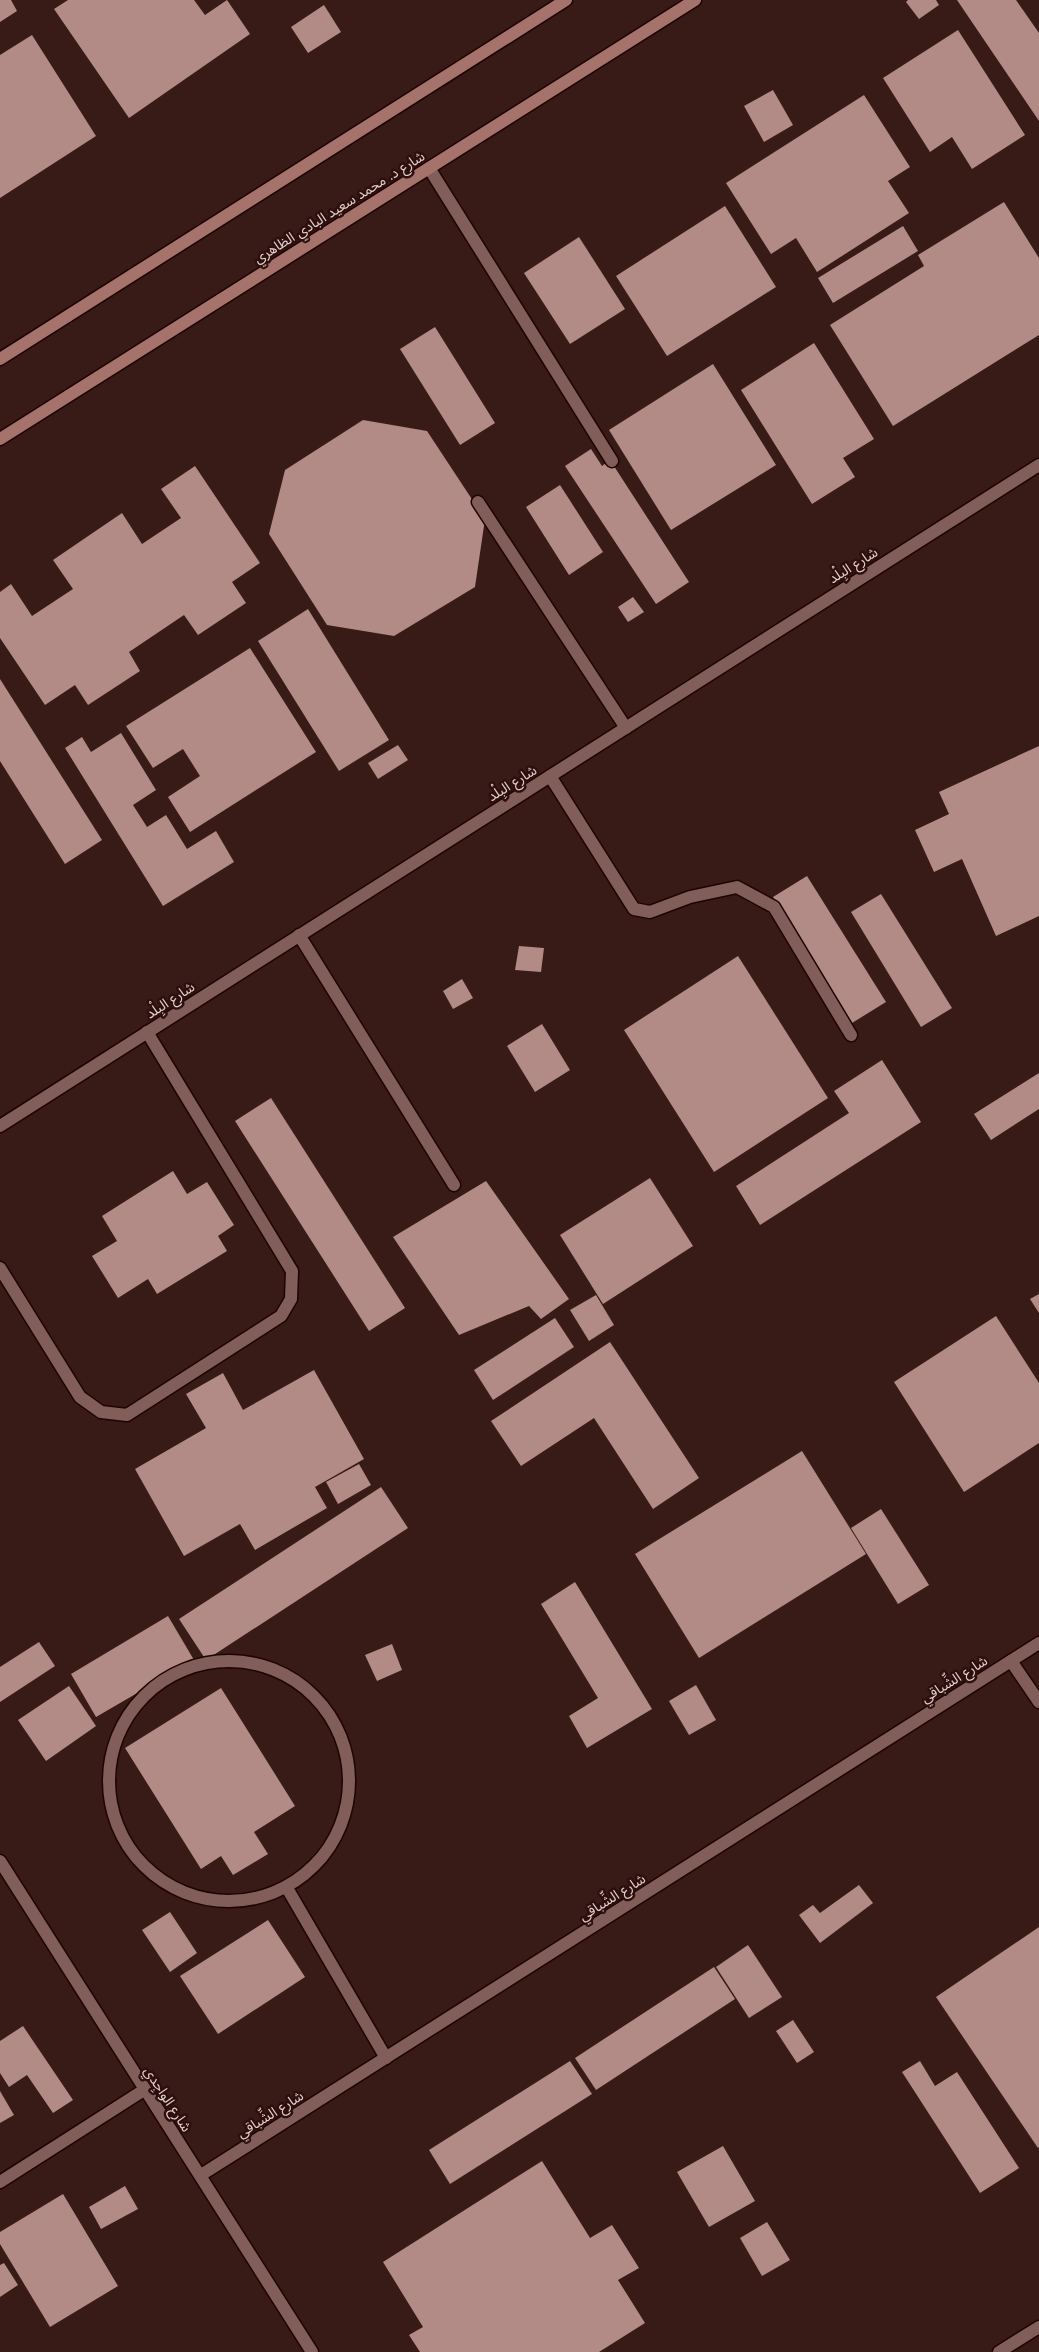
<svg xmlns="http://www.w3.org/2000/svg" width="1039" height="2352" font-family="Arial,'Noto Sans Arabic',sans-serif">
<rect width="100%" height="100%" fill="#381a17"/>
<!-- building -->
<g fill="#b28b86">
<path d="M0 0H11L17 11 0 22Z"/>
<path d="M68 0H194L205 15 227 0 250 34 129 118 54 9Z"/>
<path d="M908 0H936L939 5 919 19 906 2Z"/>
<path d="M957 0H1016L1039 33V121Z"/>
<path d="M324 5 341 32 308 53 291 27Z"/>
<path d="M958 30 1025 135 972 169 952 137 930 152 883 78Z"/>
<path d="M32 35 96 136 0 198V55Z"/>
<path d="M773 90 793 125 764 142 744 106Z"/>
<path d="M864 95 910 167 888 181 909 213 817 272 796 238 771 254 726 183Z"/>
<path d="M1004 202 1039 258V335L893 426 830 325 924 266 918 255Z"/>
<path d="M725 206 776 287 667 356 616 276Z"/>
<path d="M903 226 918 251 833 303 818 278Z"/>
<path d="M579 237 625 309 570 344 524 273Z"/>
<path d="M435 327 495 423 460 445 400 349Z"/>
<path d="M814 343 874 439 843 458 855 477 812 504 741 390Z"/>
<path d="M713 364 776 465 671 530 609 430Z"/>
<path d="M363 420 427 431 485 519 475 587 394 636 327 625 269 534 285 470Z"/>
<path d="M591 449 602 466 610 460 689 582 656 604 565 466Z"/>
<path d="M195 466 260 563 232 582 246 603 198 635 184 615 129 652 140 671 88 705 75 685 45 705 0 638V592L11 584 32 616 73 589 53 560 122 513 142 544 181 518 161 489Z"/>
<path d="M560 485 603 552 569 575 526 507Z"/>
<path d="M633 597 644 612 628 622 618 607Z"/>
<path d="M308 609 389 740 339 771 258 641Z"/>
<path d="M250 648 316 752 190 832 168 797 200 776 183 749 153 768 126 726Z"/>
<path d="M0 679 102 840 65 864 0 761Z"/>
<path d="M121 733 156 790 133 805 147 827 166 815 187 849 216 831 234 862 163 906 65 748 82 737 91 752Z"/>
<path d="M398 745 408 760 378 779 368 763Z"/>
<path d="M1039 746V916L996 936 962 859 934 872 915 830 949 814 939 792Z"/>
<path d="M807 876 886 1002 852 1023 773 897Z"/>
<path d="M881 894 952 1008 921 1027 851 912Z"/>
<path d="M519 946 544 948 541 972 515 970Z"/>
<path d="M738 956 828 1098 714 1172 624 1030Z"/>
<path d="M462 979 473 998 453 1009 443 991Z"/>
<path d="M542 1024 570 1070 535 1092 507 1046Z"/>
<path d="M882 1060 921 1122 760 1225 736 1186 849 1113 834 1091Z"/>
<path d="M1039 1073V1109L991 1140 974 1114Z"/>
<path d="M271 1098 405 1308 369 1331 235 1121Z"/>
<path d="M173 1171 187 1194 207 1182 234 1225 218 1236 227 1251 157 1294 148 1279 118 1298 92 1256 117 1241 102 1216Z"/>
<path d="M650 1178 693 1246 603 1304 560 1235Z"/>
<path d="M486 1181 569 1299 541 1319 529 1306 459 1335 393 1237Z"/>
<path d="M1039 1294V1313L1030 1299Z"/>
<path d="M596 1295 614 1325 589 1341 570 1310Z"/>
<path d="M996 1316 1039 1383V1443L964 1492 894 1382Z"/>
<path d="M555 1318 574 1347 493 1400 474 1370Z"/>
<path d="M610 1342 699 1478 653 1509 594 1418 521 1466 491 1421Z"/>
<path d="M314 1370 364 1459 315 1487 327 1508 255 1550 240 1524 184 1556 135 1469 206 1428 186 1394 223 1373 243 1410Z"/>
<path d="M802 1451 866 1554 699 1658 635 1554Z"/>
<path d="M359 1464 371 1485 338 1504 326 1482Z"/>
<path d="M381 1487 408 1528 206 1660 179 1619Z"/>
<path d="M881 1509 929 1585 898 1604 851 1528Z"/>
<path d="M575 1582 652 1709 587 1748 569 1716 598 1698 541 1604Z"/>
<path d="M168 1616 194 1660 96 1717 71 1674Z"/>
<path d="M39 1642 55 1666 0 1702V1667Z"/>
<path d="M392 1644 402 1670 377 1681 365 1655Z"/>
<path d="M696 1685 716 1720 689 1735 669 1701Z"/>
<path d="M69 1686 96 1726 46 1761 18 1720Z"/>
<path d="M221 1688 295 1806 254 1832 268 1854 233 1875 221 1856 201 1869 125 1748Z"/>
<path d="M859 1885 873 1903 820 1943 799 1915 813 1905 820 1913Z"/>
<path d="M170 1912 197 1953 170 1972 142 1930Z"/>
<path d="M268 1920 305 1977 218 2034 180 1976Z"/>
<path d="M1039 1927V2147L1038 2148 936 1997Z"/>
<path d="M748 1945 782 1997 749 2018 716 1967Z"/>
<path d="M714 1967 735 1999 596 2090 575 2058Z"/>
<path d="M793 2020 814 2052 797 2063 776 2031Z"/>
<path d="M23 2026 73 2100 53 2113 27 2075 9 2087 0 2073V2041Z"/>
<path d="M570 2061 592 2094 450 2184 429 2150Z"/>
<path d="M920 2061 935 2086 957 2072 1019 2168 980 2193 902 2072Z"/>
<path d="M0 2091 14 2115 0 2123Z"/>
<path d="M723 2146 755 2201 709 2227 677 2172Z"/>
<path d="M542 2161 590 2238 612 2225 639 2268 618 2280 645 2323 599 2352H420L409 2335 423 2327 383 2262Z"/>
<path d="M125 2186 138 2209 101 2229 89 2207Z"/>
<path d="M63 2194 118 2286 50 2327 0 2244V2232Z"/>
<path d="M767 2222 790 2260 762 2276 740 2238Z"/>
<path d="M4 2263 18 2285 0 2297V2265Z"/>
</g>
<g fill="none" stroke-linecap="round" stroke-linejoin="round">
<!-- lane casing -->
<g stroke="#1e0403" stroke-width="15">
<g id="lane">
<path d="M429 168 612 461"/>
<path d="M478 502 626 728"/>
<path d="M550 776 634 909 650 912 690 897 737 887 774 907 851 1035"/>
<path d="M299 935 454 1185"/>
<path d="M0 1268 80 1397 101 1412 127 1415 281 1316 291 1299 292 1271 147 1032"/>
<path d="M1011 1661 1039 1702"/>
<circle cx="229" cy="1781" r="120"/>
<path d="M287 1888 386 2058"/>
<path d="M0 2182 144 2090"/>
</g>
</g>
<!-- street casing -->
<g stroke="#1e0403" stroke-width="15">
<g id="street">
<path d="M0 1126 1039 465"/>
<path d="M0 1861C103 2025 209 2188 312 2352"/>
<path d="M201 2175 1039 1643"/>
<path d="M999 2352 1039 2327"/>
</g>
</g>
<!-- secondary casing -->
<g stroke="#1e0403" stroke-width="15">
<g id="secondary">
<path d="M0 359 566 0"/>
<path d="M0 439 695 0"/>
</g>
</g>
<!-- lane -->
<use href="#lane" stroke="#825e5a" stroke-width="12"/>
<!-- street -->
<use href="#street" stroke="#825e5a" stroke-width="12"/>
<!-- secondary -->
<use href="#secondary" stroke="#a5726c" stroke-width="12"/>
</g>
<g text-anchor="middle" dominant-baseline="central" stroke-width="5" stroke-linejoin="round" paint-order="stroke">
<!-- street labels -->
<g font-size="14" fill="#e7d2cf" stroke="#2d100e">
<text transform="translate(339 207) rotate(-32)">شارع د. محمد سعيد البادي الظاهري</text>
<text transform="translate(853 565) rotate(-32)">شارع البِلْد</text>
<text transform="translate(512 783) rotate(-32)">شارع البِلْد</text>
<text transform="translate(170 1000) rotate(-33)">شارع البِلْد</text>
<text transform="translate(954 1679) rotate(-32)">شارع الشِّباقي</text>
<text transform="translate(612 1897) rotate(-32)">شارع الشِّباقي</text>
<text transform="translate(168 2099) rotate(57)">شارع الواجِدي</text>
<text transform="translate(270 2114) rotate(-32)">شارع الشِّباقي</text>
</g>
</g>
</svg>
